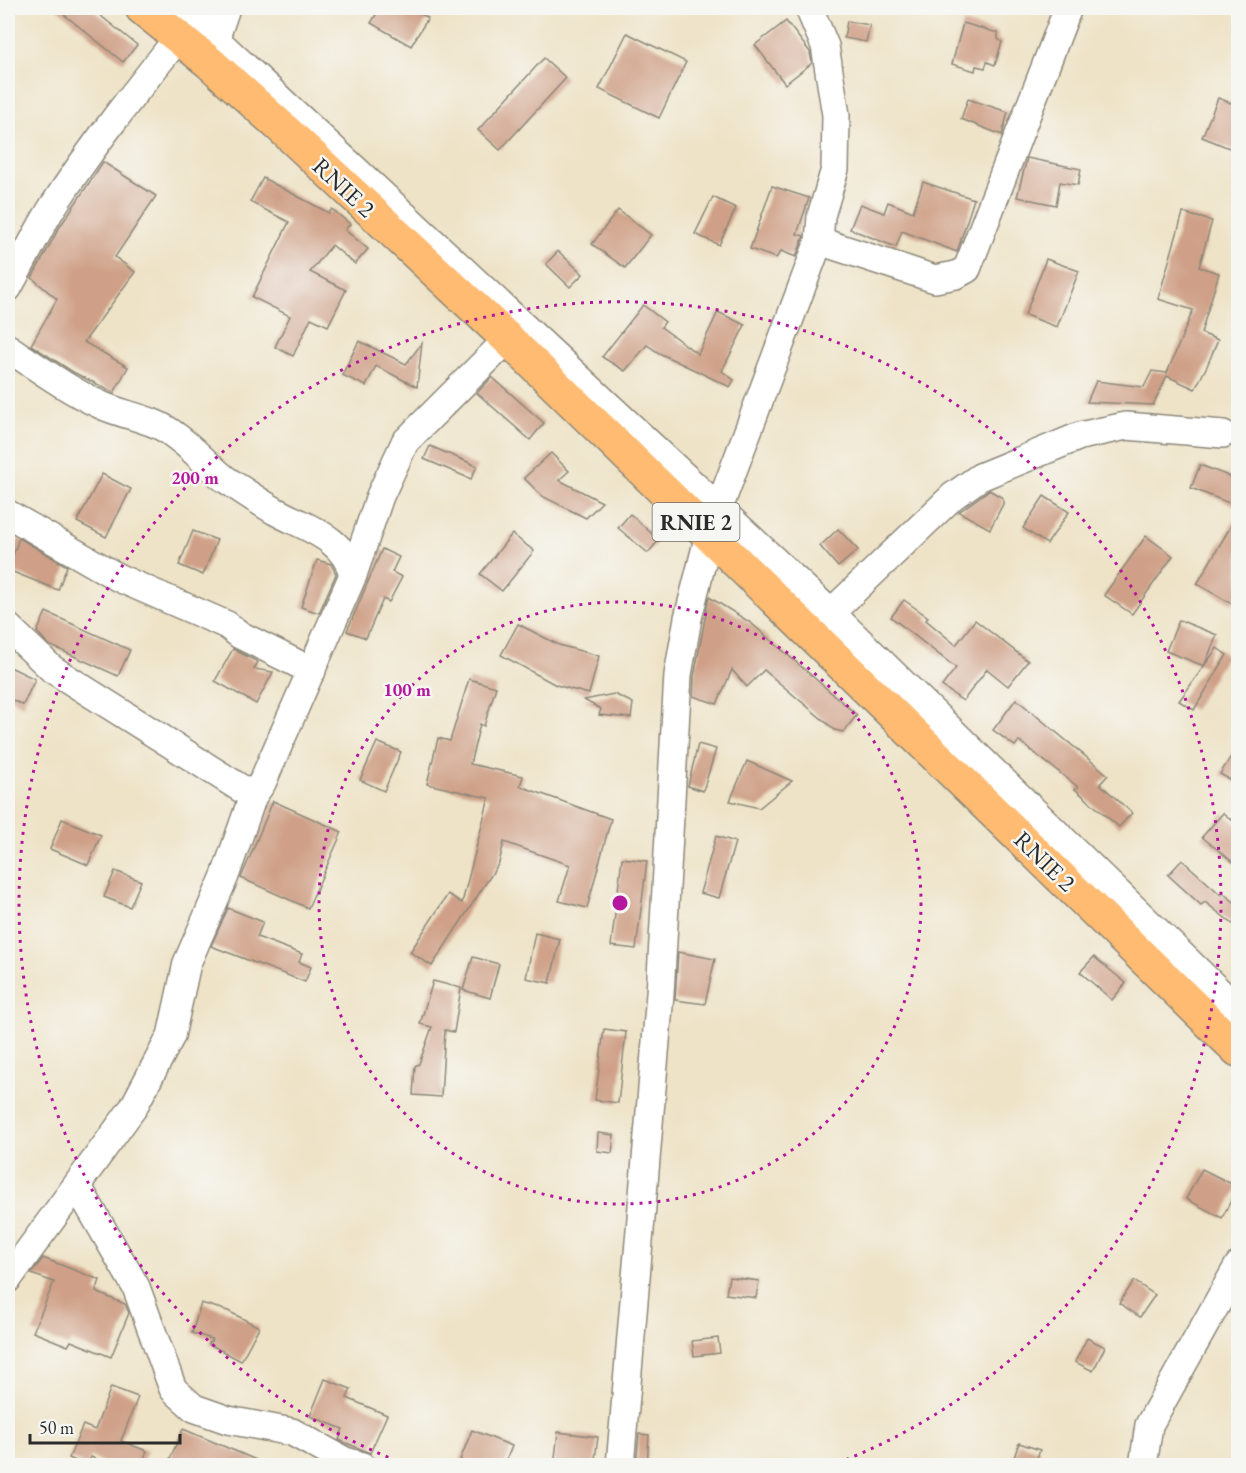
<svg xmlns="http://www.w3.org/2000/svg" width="1246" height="1473" font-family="'EB Garamond',serif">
<rect width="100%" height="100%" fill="#f6f6f2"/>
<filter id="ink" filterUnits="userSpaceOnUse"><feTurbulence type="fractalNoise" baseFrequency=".0167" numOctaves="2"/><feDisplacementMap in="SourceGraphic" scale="12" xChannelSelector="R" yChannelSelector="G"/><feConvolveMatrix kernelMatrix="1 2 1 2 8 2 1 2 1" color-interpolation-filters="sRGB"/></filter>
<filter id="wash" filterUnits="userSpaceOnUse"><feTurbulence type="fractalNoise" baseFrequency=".008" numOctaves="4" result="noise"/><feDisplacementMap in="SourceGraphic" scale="24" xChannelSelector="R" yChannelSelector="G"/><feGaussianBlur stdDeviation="1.35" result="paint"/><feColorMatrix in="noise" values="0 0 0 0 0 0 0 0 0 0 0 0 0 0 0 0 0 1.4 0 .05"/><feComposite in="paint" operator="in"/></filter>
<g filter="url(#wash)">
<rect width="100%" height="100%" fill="#eee3c7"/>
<g id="blocks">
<!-- building -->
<g fill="#cfa087">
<path d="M56 8H91L137 45 123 62Z"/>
<path d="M380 8H411L428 18 411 46 371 23Z"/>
<path d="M786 21 810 52 812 63 785 84 755 45Z"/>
<path d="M847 21 870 25 866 42 844 38Z"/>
<path d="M963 23 998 33V39L1002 42 995 65 987 62 985 68 976 66 975 71 952 64Z"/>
<path d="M627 33 686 62 659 118 599 89Z"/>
<path d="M544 58 566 78 500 150 478 130Z"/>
<path d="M1218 98 1239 106V152L1202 137Z"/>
<path d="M968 99 1008 112 1002 135 961 119Z"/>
<path d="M1027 158 1081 169 1078 185 1060 182 1056 205 1017 197Z"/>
<path d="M103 162 156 196 115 257 135 272 84 342 128 367 114 393 73 372 31 345 57 299 32 278 59 228Z"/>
<path d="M263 178 329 213 332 209 350 224 345 230 368 249 355 264 332 245 310 272 346 290 328 326 311 318 293 356 275 347 290 316 252 297 289 222 250 202Z"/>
<path d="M923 182 974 199 957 252 902 231 896 247 850 229 860 204 884 213 888 202 913 212Z"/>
<path d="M772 186 809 198 797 234 804 236 796 257 781 251 776 258 750 249Z"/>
<path d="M713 197 736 208 719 245 695 234Z"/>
<path d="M618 210 651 235 625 268 592 244Z"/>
<path d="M1183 213 1212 221 1199 267 1219 273 1201 333 1218 340 1207 366 1195 389 1167 376 1153 405 1087 402 1096 381 1144 387 1152 371 1167 373 1193 310 1158 299Z"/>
<path d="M558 251 583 274 570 287 546 264Z"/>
<path d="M1046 259 1079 271 1057 327 1025 315Z"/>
<path d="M643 305 665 322 661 327 698 354 718 312 745 325 722 371 734 380 730 387 659 353 647 345 625 371 602 357Z"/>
<path d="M359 341 406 364 422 343 417 387 376 366 366 386 342 375Z"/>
<path d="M492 377 544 423 530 440 477 393Z"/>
<path d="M430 446 477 466 471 479 424 459Z"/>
<path d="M551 453 569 471 559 480 602 502 586 518 542 496 524 478Z"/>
<path d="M1200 465 1239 480V507L1191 488Z"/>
<path d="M102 474 131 489 106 537 77 522Z"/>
<path d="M989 490 1003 498V504L990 529 959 512Z"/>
<path d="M1044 496 1069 512 1047 544 1023 528Z"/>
<path d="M1239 512V593L1232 604 1197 584Z"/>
<path d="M630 514 659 540 648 553 618 528Z"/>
<path d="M838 529 858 550 838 567 820 546Z"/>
<path d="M193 531 217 540 203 575 179 565Z"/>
<path d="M512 534 534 551 502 591 480 574Z"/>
<path d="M1146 536 1173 556 1132 614 1104 595Z"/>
<path d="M19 538 67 566 58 590 8 570Z"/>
<path d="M382 549 399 557 392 572 402 577 389 602 383 599 366 638 347 631Z"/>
<path d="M317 560 331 564 336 574 319 613 301 607Z"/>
<path d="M709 597 751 623 857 715 843 732 835 730 764 670 747 687 732 670 717 704 693 696 694 677Z"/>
<path d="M904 600 928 617 926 620 956 645 975 620 1028 661 1008 686 987 669 963 701 942 686 956 668 891 617Z"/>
<path d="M46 612 130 650 118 676 49 645 37 632Z"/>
<path d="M1179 620 1217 635 1204 666 1166 651Z"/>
<path d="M518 624 559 645 599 656 589 694 556 685 501 655Z"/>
<path d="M1217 648 1227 655 1194 710 1179 701Z"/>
<path d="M233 649 258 662 254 669 273 672 256 704 215 681Z"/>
<path d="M8 666 35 679 23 705 8 698Z"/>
<path d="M469 679 496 687 484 726 480 724 470 764 523 776 520 786 611 819 587 908 559 901 570 865 504 842 499 863 432 966 410 952 448 894 462 903 489 798 427 784 438 738 450 741Z"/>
<path d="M614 694 633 703 631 718 599 715 601 709 584 700Z"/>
<path d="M1016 699 1108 775 1100 784 1132 813 1119 827 1075 789 1078 787 1019 741 1015 746 993 730Z"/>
<path d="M377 742 401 752 384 791 360 780Z"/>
<path d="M698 744 716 749 703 791 688 786Z"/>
<path d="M1239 744V785L1220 774Z"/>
<path d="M747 761 792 781 759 808 730 801Z"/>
<path d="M273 801 342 832 308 908 241 878Z"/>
<path d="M1223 813 1239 826V867L1202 837Z"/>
<path d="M62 819 101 835 88 865 50 849Z"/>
<path d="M716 836 735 842 719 898 700 893Z"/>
<path d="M622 858 647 861 636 949 611 946Z"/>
<path d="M1182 860 1221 895 1223 893 1239 906V929L1205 902 1201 905 1168 875Z"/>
<path d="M115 871 141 881 130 907 104 897Z"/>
<path d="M228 908 263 922 257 937 302 954 299 962 311 967 305 982 211 946Z"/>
<path d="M535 933 560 939 550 983 526 978Z"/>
<path d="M678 952 715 959 705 1004 675 1000Z"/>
<path d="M473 957 499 964 490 998 463 990Z"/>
<path d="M1094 957 1126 983 1112 1000 1080 972Z"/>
<path d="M433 981 461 988 454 1032 445 1030 441 1097 413 1095 415 1066 419 1064 432 1027 420 1024Z"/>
<path d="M604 1029 626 1032 618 1103 595 1100Z"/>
<path d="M598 1133 614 1135 612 1153 597 1151Z"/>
<path d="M1202 1169 1238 1187 1222 1218 1186 1199Z"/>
<path d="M43 1258 100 1280 96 1292 125 1304 129 1313 111 1357 71 1341 68 1346 33 1332 54 1282 31 1274Z"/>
<path d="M729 1277 759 1281 756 1298 726 1294Z"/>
<path d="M1134 1281 1155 1295 1140 1317 1119 1303Z"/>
<path d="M201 1303 228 1311 259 1327 241 1361 209 1344 212 1339 192 1333Z"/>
<path d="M718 1338 720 1353 694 1356 692 1341Z"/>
<path d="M1087 1338 1105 1347 1093 1371 1075 1362Z"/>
<path d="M325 1379 351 1389 347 1398 387 1415 370 1453 339 1440 343 1429 310 1416Z"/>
<path d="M111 1387 138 1397 121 1441 147 1451 141 1466H111L91 1457 87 1466 69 1458 83 1425 95 1430Z"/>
<path d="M183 1429 268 1465V1466H181L169 1461Z"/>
<path d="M472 1430 512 1446 504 1466H474L460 1460Z"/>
<path d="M558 1432 598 1437 594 1466H554Z"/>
<path d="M639 1434 649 1435 647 1466H636Z"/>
<path d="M1019 1443 1040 1450 1034 1466H1011Z"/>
</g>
</g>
</g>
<g filter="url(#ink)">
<use href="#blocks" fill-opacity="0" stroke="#8c8779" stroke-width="1.5"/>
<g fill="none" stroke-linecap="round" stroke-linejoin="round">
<!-- minor casing -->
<g stroke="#8c8779" stroke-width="30">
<g id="minor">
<path d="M182 8 831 613 1238 1010"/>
<path d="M211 52 226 8"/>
<path d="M819 241 935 279 956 275 967 269 1068 8"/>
<path d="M8 288C23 262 35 235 52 208 90 149 134 93 178 38"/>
<path d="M8 348C38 368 68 390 101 405 125 416 152 418 173 434 192 447 207 465 225 479 242 490 258 501 275 511 306 528 344 537 353 575"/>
<path d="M8 514 119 578 227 625 240 635 312 671"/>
<path d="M818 625 953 496 980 477 1080 436 1126 426 1223 434"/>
<path d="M8 627 52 669 253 796"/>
<path d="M78 1187 136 1287 173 1389 194 1408 228 1420 292 1432 345 1461 362 1466"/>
<path d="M8 1279 133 1108 171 1036 187 963 225 876 253 796 262 783 353 575 380 496 405 442 508 339"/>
<path d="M620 1466 660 994 678 675 688 618 709 535 819 241 821 216 835 169 836 115 825 46 809 8"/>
<path d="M1143 1466 1149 1425 1238 1266"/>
</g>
</g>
<!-- highway casing -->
<g stroke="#8c8779" stroke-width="36">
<path id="highway" d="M142 8 209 62 280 126 508 339 1238 1050"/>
</g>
<!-- minor -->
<use href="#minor" stroke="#fff" stroke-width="27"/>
<!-- highway -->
<use href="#highway" stroke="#febb71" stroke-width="33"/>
</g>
</g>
<!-- distance rings -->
<g fill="none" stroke="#b5179e" stroke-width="3" stroke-dasharray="3 6">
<circle cx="620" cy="903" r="301"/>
<path d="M405 1464A601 601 0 1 1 835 1464"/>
</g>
<g text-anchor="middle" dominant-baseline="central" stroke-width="5" stroke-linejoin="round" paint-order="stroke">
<!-- shield labels -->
<rect fill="#f6f6f2" stroke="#686867" stroke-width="1.5" x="652.5" y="503" width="87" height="38" rx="4.5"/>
<g font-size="22" font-weight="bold" fill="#2b2b2b">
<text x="696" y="522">RNIE 2</text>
</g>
<!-- street labels -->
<g font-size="24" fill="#2b2b2b" stroke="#f6f6f2">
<text transform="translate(344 187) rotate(43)">RNIE 2</text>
<text transform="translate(1045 861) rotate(44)">RNIE 2</text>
</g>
</g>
<circle cx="620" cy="903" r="9" fill="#b5179e" stroke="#f6f6f2" stroke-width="3"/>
<g font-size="18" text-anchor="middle" font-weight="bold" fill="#b5179e" stroke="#f6f6f2" stroke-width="5" stroke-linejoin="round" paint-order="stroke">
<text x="195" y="484">200 m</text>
<text x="407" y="696">100 m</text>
</g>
<!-- margin -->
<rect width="1246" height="1473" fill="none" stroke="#f6f6f2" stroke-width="30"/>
<!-- scale -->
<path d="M30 1434v9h150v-9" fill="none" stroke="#2b2b2b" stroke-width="3"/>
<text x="39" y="1434" font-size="18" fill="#2b2b2b" stroke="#f6f6f2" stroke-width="4.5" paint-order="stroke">50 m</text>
</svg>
